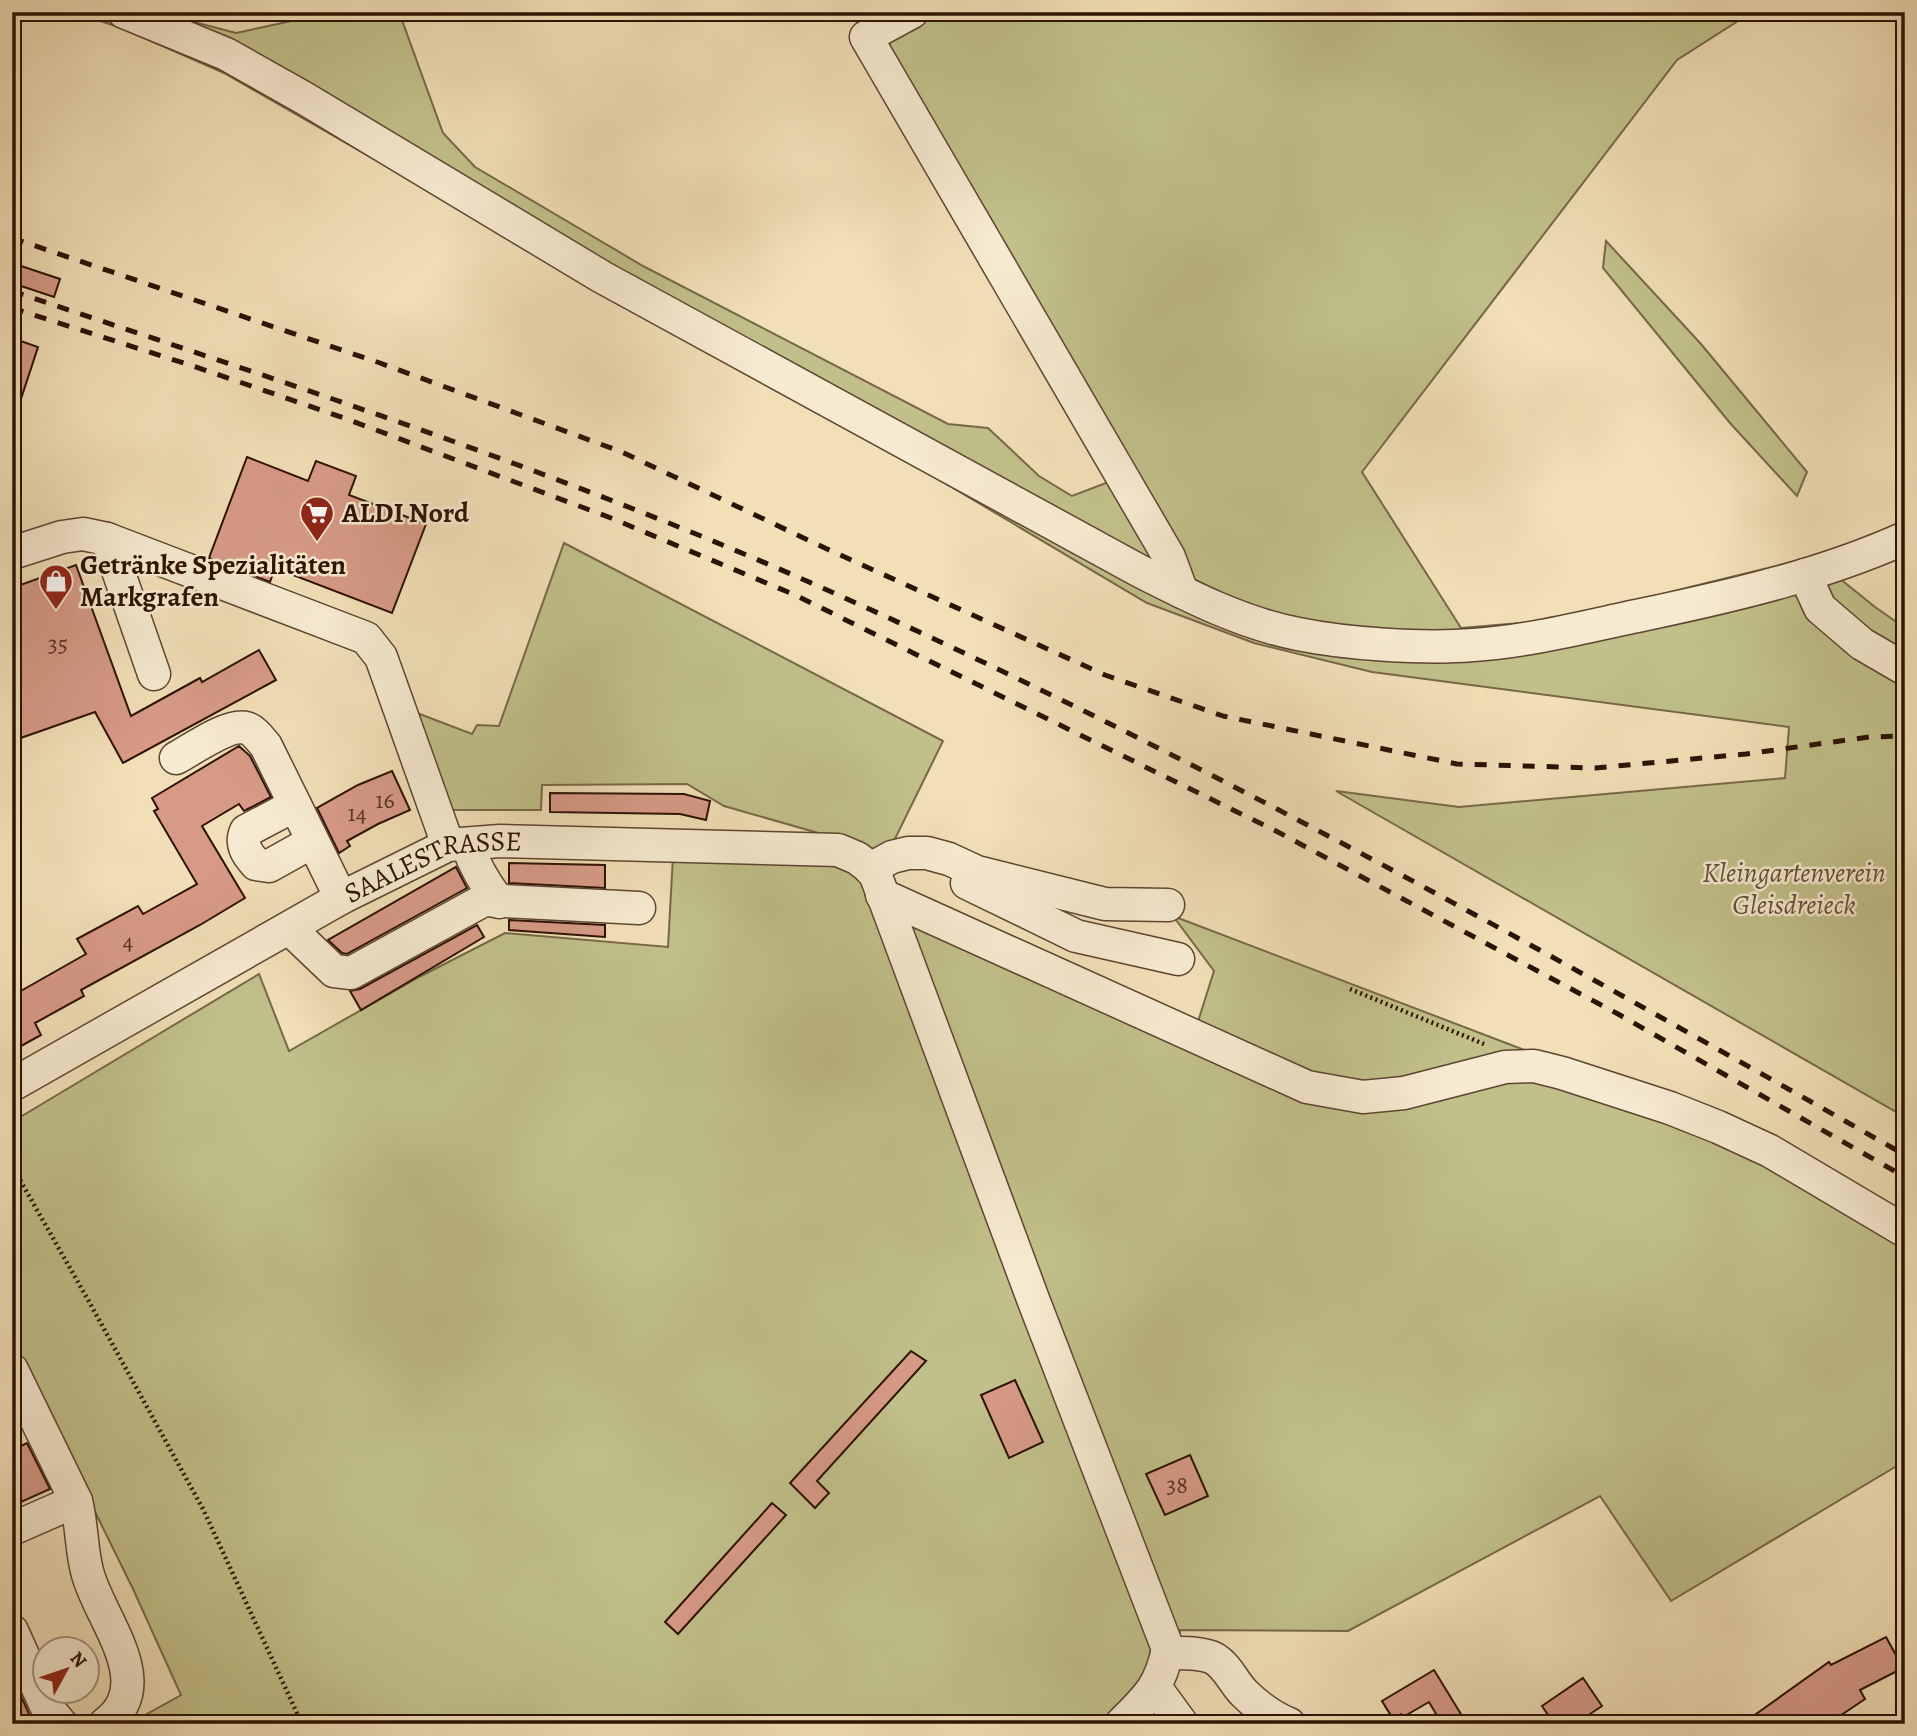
<svg xmlns="http://www.w3.org/2000/svg" width="1917" height="1736" font-family="Alegreya,serif">
<rect width="100%" height="100%" fill="#f1dfb7"/>
<filter id="stains"><feTurbulence type="fractalNoise" baseFrequency=".00286" numOctaves="4"/><feColorMatrix values="0 0 0 0 .2 0 0 0 0 .09 0 0 0 0 .02 0 0 0 .5 -.17"/></filter>
<radialGradient id="worn" r=".72"><stop offset=".6" stop-color="#630" stop-opacity="0"/><stop offset="1" stop-color="#630" stop-opacity=".3"/></radialGradient>
<!-- green -->
<g fill="#c1c08a" stroke="#776847" stroke-width="2">
<path d="M74 12H156L236 33 296 20 310 12H399L443 133 475 167 643 266 948 424 988 428 1039 476 1072 496 1114 480 853 32 887 12H1752L1677 60 1362 472 1461 628 1555 620 1813 557 1875 607 1905 628V1117L1336 791 1459 807 1785 778 1789 727 1372 672 1254 643 1147 603 832 416 522 244 224 73 124 29Z"/>
<path d="M1606 241 1701 344 1807 472 1797 496 1730 423 1603 268Z"/>
<path d="M564 543 943 741 888 853 724 806 687 784 542 785 541 810H451L417 713 472 734 477 725 499 726Z"/>
<path d="M673 856 863 861 899 933 940 916 1195 1031 1214 971 1173 916 1556 1062 1905 1220V1461L1671 1601 1600 1496 1348 1631 1180 1630 1175 1658 1113 1724H149L147 1714 181 1695 133 1589 12 1343V1122L259 974 289 1051 421 976 505 933 668 947Z"/>
</g>
<!-- building -->
<g fill="#d79a87" stroke="#2d1104" stroke-width="2">
<path d="M12 263 60 279 54 297 12 283Z"/>
<path d="M12 338 38 347 16 414H12Z"/>
<path d="M247 457 308 481 316 461 356 476 349 495 426 524 392 613 275 568 270 582 209 558Z"/>
<path d="M76 565 131 716 200 678 202 682 259 650 276 680 123 763 95 712 12 741V588Z"/>
<path d="M239 746 250 756 271 797 244 811 239 804 202 826 245 898 200 925 81 990 84 996 35 1023 41 1035 12 1051V996L86 954 77 939 138 906 143 914 197 884 154 811 158 809 152 798Z"/>
<path d="M392 771 410 810 378 824 347 841 350 846 339 853 317 808 358 785Z"/>
<path d="M550 793 684 794 710 801 706 820 680 814 550 812Z"/>
<path d="M509 863 605 865V888L509 883Z"/>
<path d="M456 867 467 888 458 893 347 954 342 953 328 940Z"/>
<path d="M509 920 605 925V937L509 930Z"/>
<path d="M477 925 484 937 361 1010 350 991 360 989Z"/>
<path d="M911 1351 926 1361 817 1481 829 1493 815 1508 790 1483Z"/>
<path d="M1015 1380 1043 1442 1009 1458 981 1395Z"/>
<path d="M27 1443 50 1489 12 1506V1450Z"/>
<path d="M1190 1455 1208 1496 1165 1515 1146 1474Z"/>
<path d="M772 1503 786 1515 678 1634 665 1622Z"/>
<path d="M1886 1637 1903 1668 1860 1690 1865 1699 1828 1724H1742L1829 1662 1831 1665Z"/>
<path d="M1434 1670 1467 1724H1442L1429 1702 1403 1717 1401 1714 1393 1719 1382 1701Z"/>
<path d="M12 1676 29 1714 37 1724H12Z"/>
<path d="M1583 1678 1602 1706 1575 1724H1554L1542 1706Z"/>
</g>
<g fill="none" stroke-linecap="round" stroke-linejoin="round">
<!-- minor casing -->
<g stroke="#5e4431" stroke-width="35">
<g id="minor">
<path d="M124 12 226 54 304 98 602 277 1136 569C1187 595 1241 623 1298 634 1347 644 1423 649 1473 645 1533 641 1592 625 1651 613 1736 595 1825 574 1905 538"/>
<path d="M912 12 866 37 1169 557 1182 592"/>
<path d="M107 539 154 674"/>
<path d="M12 553 62 537 83 534 107 539 366 638 381 657 448 845"/>
<path d="M1805 575 1820 608 1862 644 1905 669"/>
<path d="M176 758C191 750 229 723 246 728 254 730 260 739 266 746L341 898"/>
<path d="M295 805 246 831C240 844 247 854 256 864L269 866 312 842"/>
<path d="M467 844C474 865 485 884 499 902"/>
<path d="M870 869 892 857 908 853H927L949 859 977 872 1105 904 1168 905"/>
<path d="M967 883 1076 936 1178 959"/>
<path d="M882 895 1307 1087 1363 1097 1404 1093 1505 1067 1534 1066 1562 1073 1670 1108 1718 1127 1770 1151 1905 1231"/>
<path d="M290 929 334 971 351 973 484 900 639 908"/>
<path id="s1" d="M12 1085 341 898 448 845 500 841 838 850 857 858 874 871 1033 1299 1168 1649C1160 1687 1148 1697 1121 1724"/>
<path d="M12 1370 76 1501C82 1524 81 1548 87 1571 98 1618 160 1683 105 1724"/>
<path d="M12 1529 76 1501"/>
<path d="M12 1631 46 1706 61 1724"/>
<path d="M1167 1653C1182 1653 1197 1652 1211 1657 1226 1663 1233 1682 1244 1693 1257 1706 1272 1717 1289 1724"/>
<path d="M1155 1687 1182 1724"/>
</g>
</g>
<!-- path -->
<g stroke="#2d1104" stroke-width="4.5" stroke-dasharray="2 3.5" stroke-linecap="butt">
<path d="M1350 989 1484 1044"/>
<path d="M12 1166 87 1298 203 1509 302 1724"/>
</g>
<!-- minor -->
<use href="#minor" stroke="#f6ead0" stroke-width="32"/>
<!-- rail -->
<g stroke="#2d1104" stroke-width="5" stroke-dasharray="12 12" stroke-linecap="butt">
<path d="M12 238 380 363 622 452 827 549 1105 675 1223 716 1457 764 1595 768 1746 754 1869 737 1905 736"/>
<path d="M12 291C280 381 551 468 809 582 1186 749 1547 952 1905 1155"/>
<path d="M12 308 193 366 344 418 611 518 795 595 1276 831 1618 1014 1905 1177"/>
</g>
</g>
<!-- icons -->
<defs>
<g id="supermarket-pin" transform="scale(1.75)"><path d="M0 17L-7.5 6A9.5 9.5 0 1 1 7.5 6Z" fill="#8f2418" stroke="#f6ead0"/><path d="M-6-5.5h2.5l.6 2H6L4.5 2H-2.5L-4.4-4H-6ZM-1.5 3.2a1.3 1.3 0 1 0 .1 0ZM3 3.2a1.3 1.3 0 1 0 .1 0Z" fill="#fff"/></g>
<g id="shop-pin" transform="scale(1.75)"><path d="M0 17L-7.5 6A9.5 9.5 0 1 1 7.5 6Z" fill="#8f2418" stroke="#f6ead0"/><path d="M-5-2.5h2.3a2.7 3.5 0 0 1 5.4 0H5L5.5 6h-11ZM-1.5-2.5h3a1.5 2.3 0 0 0-3 0Z" fill="#fff"/></g>
</defs>
<g fill-rule="evenodd">
<use href="#supermarket-pin" x="317" y="513"/>
<use href="#shop-pin" x="56" y="581"/>
</g>
<g text-anchor="middle" dominant-baseline="central" stroke-width="5" stroke-linejoin="round" paint-order="stroke">
<!-- number labels -->
<g font-size="24" fill="#583325">
<text x="58" y="644">35</text>
<text x="385" y="800">16</text>
<text x="357" y="813">14</text>
<text x="128" y="941">4</text>
<text x="1177" y="1485">38</text>
</g>
<!-- poi labels -->
<g font-size="28" font-weight="bold" fill="#2d1104" stroke="#f6ead0" text-anchor="start">
<text x="342" y="513">ALDI Nord</text>
<text x="80" y="565">Getränke Spezialitäten<tspan x="80" dy="32">Markgrafen</tspan></text>
</g>
<!-- street labels -->
<g font-size="28" fill="#2d1104" stroke="#f6ead0">
<text stroke="none"><textPath href="#s1" startOffset="478">SAALESTRASSE</textPath></text>
</g>
<!-- park labels -->
<g font-size="28" font-style="italic" fill="#614e33" stroke="#f6ead0">
<text x="1794" y="873">Kleingartenverein<tspan x="1794" dy="32">Gleisdreieck</tspan></text>
</g>
</g>
<!-- margin -->
<rect width="1917" height="1736" fill="none" stroke="#f1dfb7" stroke-width="42"/>
<rect x="14" y="14" width="1889" height="1708" fill="none" stroke="#2d1104" stroke-width="3.5"/>
<rect x="21" y="21" width="1875" height="1694" fill="none" stroke="#2d1104" stroke-width="2"/>
<!-- north arrow -->
<g transform="translate(66 1670) rotate(50)"><circle r="33" fill="#f6ead0" stroke="#a6937e" stroke-width="2"/>
<path d="M0-5L12 26L0 18L-12 26Z" fill="#8f2418"/>
<text y="-10" font-size="19" font-weight="bold" text-anchor="middle" fill="#2d1104">N</text>
</g>
<rect width="100%" height="100%" filter="url(#stains)"/>
<rect width="100%" height="100%" fill="url(#worn)"/>
</svg>
